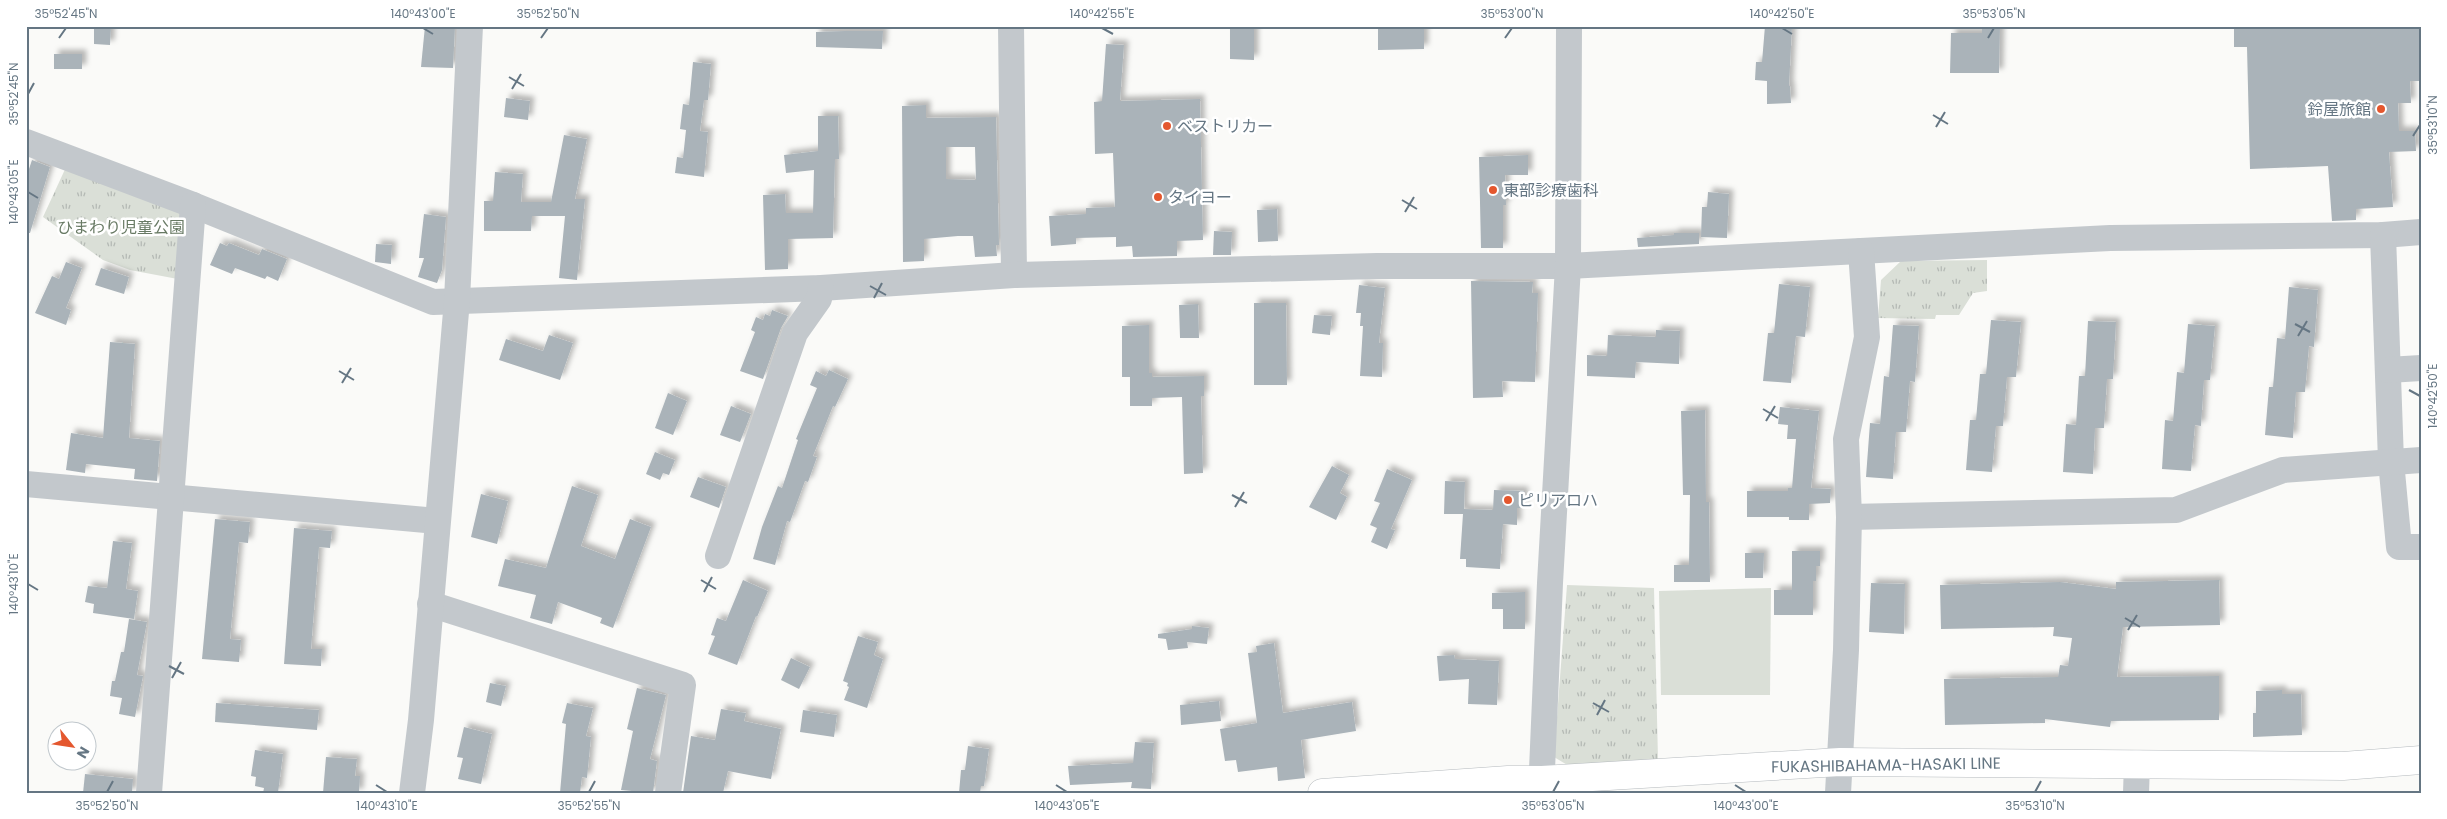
<svg xmlns="http://www.w3.org/2000/svg" width="2447" height="819" font-family="Poppins,'Noto Sans JP',sans-serif">
<defs>
<pattern id="grass-tufts" width="24" height="20" patternUnits="userSpaceOnUse" patternTransform="scale(1.25)"><rect width="24" height="20" fill="#dadfd7"/><path d="M3 7l-1-3M5 7V3M7 7l1-3M15 17l-1-3M17 17v-4M19 17l1-3" fill="none" stroke="#b4b9b4"/></pattern>
<filter id="shadow"><feDropShadow dx="4.5" dy="-4.5" stdDeviation="2.5" flood-color="#0004"/></filter>
</defs>
<rect width="100%" height="100%" fill="#fafaf8"/>
<!-- grass -->
<g fill="url(#grass-tufts)">
<path d="M67 165 185 210 183 280 130 270 103 260 43 217Z"/>
<path d="M1987 260V291L1973 293 1959 315H1936L1935 319 1878 318 1881 280 1901 261Z"/>
<path d="M1567 585 1654 588 1658 760 1569 766 1554 757Z"/>
</g>
<!-- garden -->
<path fill="#dadfd7" d="M1771 588 1770 695H1661L1659 591Z"/>
<!-- building -->
<g fill="#aab3b9" fill-rule="evenodd" filter="url(#shadow)">
<path d="M94 26H111L110 45 94 44Z"/>
<path d="M425 26H455L453 68 421 67Z"/>
<path d="M1230 26H1254V60L1230 59Z"/>
<path d="M1378 26H1424V49L1378 50Z"/>
<path d="M1765 26H1792L1789 86H1790L1791 103 1767 104V81L1755 80 1756 62H1762Z"/>
<path d="M1982 26H2000L1999 73H1950L1951 33H1982Z"/>
<path d="M2234 26H2421V81H2410L2411 103H2398L2399 131H2415L2416 151 2389 152 2393 207 2356 209V220L2332 221 2328 166 2250 169 2247 47H2234Z"/>
<path d="M845 31H883L882 49 816 47V32Z"/>
<path d="M1106 44 1124 45 1120 101 1200 99 1203 240 1177 241V256L1133 257 1132 246 1116 247V237L1076 238V244L1051 246 1049 216 1086 214V208L1115 207 1113 153 1095 154 1094 102 1102 101Z"/>
<rect x="54" y="54" width="28" height="15"/>
<path d="M693 62 711 64 708 100H704L700 131 708 132 704 177 675 173 677 157 683 158 686 130 680 129 683 104 689 105Z"/>
<path d="M506 98 530 101 528 120 504 117Z"/>
<path d="M926 105V118L996 117 999 245H996L997 256 975 257 973 236H958L924 239V261L903 262 902 106ZM946 147H975L976 180 946 179Z"/>
<path d="M818 116H838L839 159H835L833 238 788 239V269L765 270 763 195 785 194 786 213H813L814 170 786 173 784 155 818 151Z"/>
<path d="M564 135 587 139 575 199H585L577 280 559 278 565 216H532L531 231H484V201H493L495 172 523 174 521 202H551Z"/>
<path d="M1528 155V175H1505L1506 205H1503V248H1481L1479 157Z"/>
<path d="M32 160 50 167 30 233H26V178Z"/>
<path d="M1708 192 1729 194 1727 238 1701 237 1702 207H1707Z"/>
<path d="M1277 209 1278 241 1258 242 1257 210Z"/>
<path d="M424 214 446 217 442 270 437 283 418 277 424 258H419Z"/>
<path d="M1214 231 1232 232 1231 255H1213Z"/>
<path d="M1674 233H1699V244L1638 247 1637 238 1674 235Z"/>
<path d="M220 243 227 246 229 243 259 255 262 249 287 259 278 281 267 276 265 279 235 268 232 274 210 265Z"/>
<path d="M376 244 392 245 391 264 375 262Z"/>
<path d="M66 262 82 268 66 308 71 310 66 325 35 313 52 276 59 279Z"/>
<path d="M101 268 129 277 124 294 95 285Z"/>
<path d="M1471 281 1533 282 1532 293H1538L1535 382 1502 381 1503 397 1473 398Z"/>
<path d="M1779 284 1810 287 1805 337 1796 336 1791 383 1763 381 1768 333H1774Z"/>
<path d="M1359 285 1385 288 1379 343H1383L1382 377 1360 376 1363 326H1360L1361 313H1356Z"/>
<path d="M2289 287 2318 290 2314 347 2309 346 2305 392H2296L2293 438 2265 435 2269 387H2273L2277 338 2285 339Z"/>
<path d="M1254 303H1286L1287 385H1254Z"/>
<path d="M1198 304 1199 338H1180L1179 305Z"/>
<path d="M772 310 788 316 781 328 763 379 740 371 755 332 751 330 756 317 763 320 765 314 770 316Z"/>
<path d="M1314 315 1332 316 1330 335 1312 333Z"/>
<path d="M1991 320 2021 322 2016 377H2007L2003 426H1996L1992 472 1966 470 1970 420H1976L1980 374H1986Z"/>
<path d="M2088 321 2116 322 2113 379H2107L2104 428H2095L2093 474 2063 472 2066 424 2076 425 2079 376H2085Z"/>
<path d="M2188 324 2215 326 2210 380H2204L2201 426 2195 425 2191 471 2162 469 2165 420 2173 421 2177 372 2184 373Z"/>
<path d="M1149 325V373H1152V377L1204 376V396H1201L1203 473 1184 474 1182 397 1152 398V406H1130V377H1122V326Z"/>
<path d="M1893 325 1919 326 1915 382 1910 381 1906 432H1896L1893 479 1866 477 1870 423 1880 424 1884 376 1889 377Z"/>
<path d="M1656 330 1680 331 1679 364 1636 362 1635 378 1587 376V355L1607 356 1608 335 1656 337Z"/>
<path d="M549 335 573 343 560 380 499 360 506 339 543 351Z"/>
<path d="M110 342 135 344 129 438 160 441 157 481 134 479 135 469 86 464 85 473 66 470 71 433 103 438Z"/>
<path d="M829 370 848 379 835 407 833 406 813 456 817 457 808 482 805 481 790 522 787 521 775 565 753 559 762 527 778 486 782 488 798 440 796 439 817 388 810 385 816 371 826 376Z"/>
<path d="M668 393 687 401 673 435 655 428Z"/>
<path d="M731 406 751 414 740 442 720 435Z"/>
<path d="M1780 407 1819 411 1811 488 1831 489 1830 503 1809 504V520H1789V517H1747V491H1788V488H1792L1796 439H1787L1788 425 1778 424Z"/>
<path d="M1705 410 1706 502H1709L1710 582H1674V565H1689L1690 495H1683L1681 411Z"/>
<path d="M655 452 675 460 669 475 663 473 660 480 646 474Z"/>
<path d="M1332 466 1349 475 1340 493 1347 497 1336 520 1309 507Z"/>
<path d="M1387 469 1412 480 1391 529 1395 530 1387 549 1371 542 1377 528 1370 525 1380 503 1374 501Z"/>
<path d="M698 477 726 487 719 508 690 497Z"/>
<path d="M1445 481 1465 482 1464 509 1493 510 1494 490 1524 491 1523 508H1517V525L1503 524 1500 569 1466 567V559H1460L1463 514H1444Z"/>
<path d="M572 486 598 495 581 546 615 559 630 519 651 527 613 628 600 623 602 618 558 602 552 624 530 618 536 595 498 586 505 559 546 568Z"/>
<path d="M481 494 508 501 497 544 471 537Z"/>
<path d="M215 519 250 522 248 543 239 542 230 639 241 640 239 662 202 659Z"/>
<path d="M294 528 332 531 330 548 319 547 311 649H322L321 666 284 664Z"/>
<path d="M113 541 132 543 126 589 138 591 134 619 93 613 94 604 85 602 88 586 107 588Z"/>
<path d="M1792 551H1820V566H1816V581H1813V615H1774V590H1792Z"/>
<path d="M1745 553H1764L1763 578H1745Z"/>
<path d="M743 580 768 591 757 617 756 616 737 665 708 654 715 636 711 635 717 618 726 621Z"/>
<path d="M2219 580 2220 625 2123 627 2117 677 2219 676V720L2111 721 2110 727 2045 719V723L1945 725 1944 679 2058 677 2060 665 2068 666 2072 638 2053 636 2054 627 1941 629 1940 585 2060 582 2116 589V582Z"/>
<path d="M1871 583 1905 584 1904 634 1869 632Z"/>
<path d="M1525 592V629H1503V609H1492V593Z"/>
<path d="M129 619 147 622 137 675 143 676 135 717 119 714 122 698 110 696 112 681H115L121 652H124Z"/>
<path d="M1192 626 1209 628 1207 644 1187 642 1188 648 1168 650 1166 639 1158 638V634L1192 629Z"/>
<path d="M858 636 878 642 874 655 883 659 867 708 844 700 849 687 847 686 848 683 843 681Z"/>
<path d="M1274 643 1283 713 1352 702 1356 731 1301 740 1305 778 1278 781 1277 767 1238 772 1236 760 1225 761 1220 729 1257 723 1248 653 1257 652 1256 646Z"/>
<path d="M1454 655 1455 659 1499 661 1497 705 1468 704 1469 679 1439 681 1437 656Z"/>
<path d="M791 658 810 667 799 689 781 680Z"/>
<path d="M490 683 506 686 501 706 486 702Z"/>
<path d="M637 688 666 695 650 759 657 761 653 793 621 790 633 731 627 729Z"/>
<path d="M2282 690V694H2301L2302 735 2253 737V713H2256V691Z"/>
<path d="M1219 701 1221 721 1181 725 1180 705Z"/>
<path d="M216 703 319 710 317 730 215 722Z"/>
<path d="M567 703 593 708 586 736 591 737 587 778 582 777 580 793H560L566 724 562 723Z"/>
<path d="M721 709 746 713 744 721 781 729 771 779 728 771 723 793H683L691 736 715 740Z"/>
<path d="M803 710 837 715 834 737 800 732Z"/>
<path d="M464 727 492 734 481 784 458 779 463 758 457 757Z"/>
<path d="M1135 742 1154 743 1151 789 1131 788 1132 782 1070 785 1068 766 1133 763Z"/>
<path d="M968 746 989 749 984 786H981L980 793H959L961 770H965Z"/>
<path d="M255 750 283 754 278 793H263L264 788 255 786 256 777 251 776Z"/>
<path d="M326 757 357 759 355 776H360L359 793H323Z"/>
<path d="M85 774 133 779 132 793H83Z"/>
</g>
<g fill="none" stroke-linecap="round" stroke-linejoin="round">
<!-- major casing -->
<g stroke="#b5babe" stroke-width="29">
<path id="major" d="M1322 793 1508 780H1542L1840 762 2343 766 2421 760"/>
</g>
<!-- minor -->
<g stroke="#c3c8cc" stroke-width="26">
<path d="M1011 26 1014 275"/>
<path d="M26 142 193 205 433 302 821 288 1014 275 1377 266H1568L2110 238 2383 235 2421 232"/>
<path d="M2383 235 2391 461 2399 547H2421"/>
<path d="M2388 370 2421 368"/>
<path d="M26 484 437 521"/>
<path d="M1849 517 2176 510 2283 470 2421 460"/>
<path d="M718 556 795 333 819 299 821 288"/>
<path d="M430 604 683 685 668 793"/>
<path d="M149 793 193 205"/>
<path d="M412 793 421 720 457 300 470 26"/>
<path d="M1541 793 1550 583 1568 266 1569 26"/>
<path d="M1838 793 1846 650 1849 517 1846 439 1867 337 1861 251"/>
<path d="M2136 793 2137 763"/>
</g>
<!-- major -->
<use href="#major" stroke="#fff" stroke-width="28"/>
</g>
<!-- ticks -->
<path fill="none" stroke="#657683" stroke-width="2" d="M423 28 433 34M1102 28 1113 34M1782 28 1792 34M59 38 66 28M541 38 548 28M1505 38 1512 28M1988 38 1994 28M509 77 524 86M512 89 521 74M28 94 34 83M1933 115 1948 124M1936 127 1945 112M2413 136 2420 125M28 192 38 198M1402 200 1417 209M1405 212 1414 197M870 286 886 295M874 298 882 283M2295 324 2310 332M2298 336 2307 321M339 371 354 380M342 383 351 368M2409 390 2420 396M1763 409 1778 418M1766 421 1775 406M1232 495 1247 503M1235 507 1244 492M701 580 716 589M28 584 38 590M704 592 712 577M2125 618 2140 627M2128 630 2137 615M169 666 184 674M172 678 181 662M1593 703 1609 712M1597 715 1605 700M376 785 387 792M1056 785 1067 792M1735 785 1746 792M107 792 113 781M589 792 595 781M1553 792 1559 781M2035 792 2041 781"/>
<!-- markers -->
<g fill="#e4572e" stroke="#fff" stroke-width="2">
<circle cx="2381" cy="109" r="5"/>
<circle cx="1167" cy="126" r="5"/>
<circle cx="1493" cy="190" r="5"/>
<circle cx="1158" cy="197" r="5"/>
<circle cx="1508" cy="500" r="5"/>
</g>
<g text-anchor="middle" dominant-baseline="central" stroke-width="5" stroke-linejoin="round" paint-order="stroke">
<!-- poi labels -->
<g font-size="16" fill="#657683" stroke="#fff" text-anchor="start">
<text x="2371" y="109" text-anchor="end">鈴屋旅館</text>
<text x="1177" y="126">ベストリカー</text>
<text x="1503" y="190">東部診療歯科</text>
<text x="1168" y="197">タイヨー</text>
<text x="1518" y="500">ピリアロハ</text>
</g>
<!-- park labels -->
<g font-size="16" fill="#687a64" stroke="#fff">
<text x="121" y="227">ひまわり児童公園</text>
</g>
<!-- street labels -->
<g font-size="16" fill="#657683" stroke="#fff">
<text transform="translate(1886 765) rotate(-1)">FUKASHIBAHAMA-HASAKI LINE</text>
</g>
</g>
<!-- border -->
<rect width="2447" height="819" fill="none" stroke="#ffffff" stroke-width="55"/>
<!-- north arrow -->
<g transform="translate(72 746) rotate(120)"><circle r="24" fill="#ffffff" stroke="#c1c8cd"/>
<path d="M0-4L9 19L0 12L-9 19Z" fill="#e4572e"/>
<text y="-8" font-size="14" font-weight="bold" text-anchor="middle" fill="#657683">N</text>
</g>
<rect x="28" y="28" width="2392" height="764" fill="none" stroke="#657683" stroke-width="2"/>
<g font-size="12" text-anchor="middle" fill="#657683">
<text x="66" y="18">35°52'45"N</text>
<text x="423" y="18">140°43'00"E</text>
<text x="548" y="18">35°52'50"N</text>
<text x="1102" y="18">140°42'55"E</text>
<text x="1512" y="18">35°53'00"N</text>
<text x="1782" y="18">140°42'50"E</text>
<text x="1994" y="18">35°53'05"N</text>
<text transform="translate(14 94) rotate(-90)" y="4">35°52'45"N</text>
<text transform="translate(2433 125) rotate(-90)" y="4">35°53'10"N</text>
<text transform="translate(14 192) rotate(-90)" y="4">140°43'05"E</text>
<text transform="translate(2433 396) rotate(-90)" y="4">140°42'50"E</text>
<text transform="translate(14 584) rotate(-90)" y="4">140°43'10"E</text>
<text x="107" y="810">35°52'50"N</text>
<text x="387" y="810">140°43'10"E</text>
<text x="589" y="810">35°52'55"N</text>
<text x="1067" y="810">140°43'05"E</text>
<text x="1553" y="810">35°53'05"N</text>
<text x="1746" y="810">140°43'00"E</text>
<text x="2035" y="810">35°53'10"N</text>
</g>
</svg>
